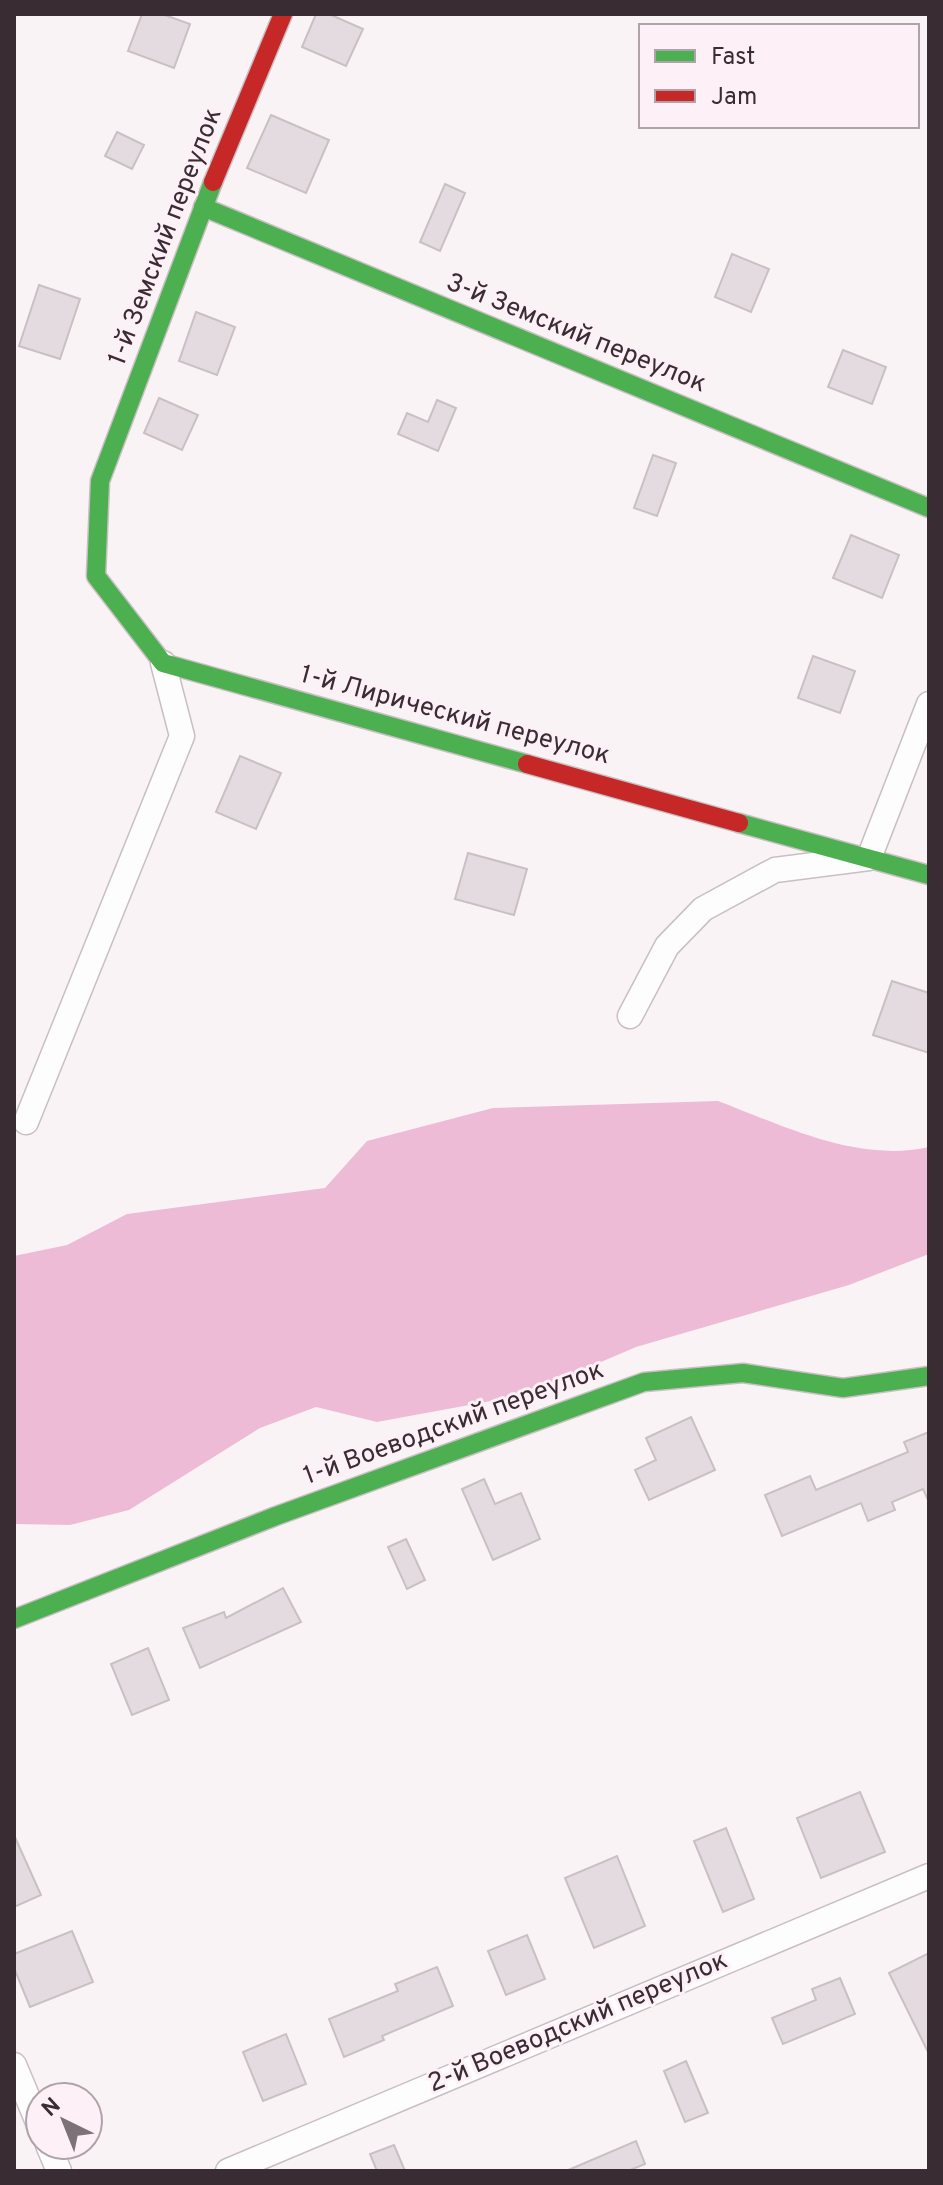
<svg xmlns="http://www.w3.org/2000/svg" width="943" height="2185" font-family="Overpass,sans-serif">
<rect width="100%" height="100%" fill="#faf3f6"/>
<!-- forest -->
<path fill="#eebbd7" d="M718 1101C784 1126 857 1163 929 1147V1254L849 1285 636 1347 524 1395 377 1422 316 1407 260 1428 129 1510 70 1525 14 1524V1256L67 1245 127 1214 325 1188 367 1141 493 1108Z"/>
<!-- building -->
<g fill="#e4dbe0" stroke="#c9c0c4" stroke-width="2">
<path d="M142 14H162L190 24 174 68 128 51Z"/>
<path d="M316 14H329L363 29 346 66 302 47Z"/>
<path d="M271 115 329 140 306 193 247 168Z"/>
<path d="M117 132 144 145 132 169 105 156Z"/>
<path d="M445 184 465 193 440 251 420 242Z"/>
<path d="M732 254 769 269 751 312 715 297Z"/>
<path d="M39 285 80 299 60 359 19 346Z"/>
<path d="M196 312 235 327 217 375 179 361Z"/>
<path d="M843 350 886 367 872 404 828 387Z"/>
<path d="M159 398 198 415 182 450 144 433Z"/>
<path d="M437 400 456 408 438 451 398 434 407 413 428 422Z"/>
<path d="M653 455 676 463 657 516 634 508Z"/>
<path d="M851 535 899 555 882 598 833 578Z"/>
<path d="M813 656 855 671 840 713 798 698Z"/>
<path d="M240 756 281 773 256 829 216 812Z"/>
<path d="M468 853 527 869 514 915 455 899Z"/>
<path d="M892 981 929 993V1053L873 1035Z"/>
<path d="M691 1417 715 1470 649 1500 635 1470 656 1460 646 1438Z"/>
<path d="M929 1432V1502L923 1489 892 1502 895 1510 868 1521 861 1503 782 1536 765 1495 810 1476 816 1490 908 1452 904 1442Z"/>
<path d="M484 1479 495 1504 521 1493 540 1539 493 1560 462 1489Z"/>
<path d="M406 1539 425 1580 407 1589 388 1547Z"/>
<path d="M283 1588 301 1622 200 1668 183 1628 224 1612 226 1618Z"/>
<path d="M148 1648 169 1700 132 1715 111 1664Z"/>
<path d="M860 1792 885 1852 821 1878 797 1818Z"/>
<path d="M726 1828 754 1899 723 1912 694 1841Z"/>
<path d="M14 1835 41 1895 14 1907Z"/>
<path d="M617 1856 645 1926 594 1948 565 1878Z"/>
<path d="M72 1931 93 1982 30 2007 14 1968V1954Z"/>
<path d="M527 1935 545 1979 506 1995 488 1951Z"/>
<path d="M929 1953V2054L889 1973Z"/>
<path d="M437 1967 453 2006 382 2036 384 2040 344 2057 329 2019 398 1991 395 1984Z"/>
<path d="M840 1978 855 2014 783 2044 772 2018 816 2000 812 1989Z"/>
<path d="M286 2034 306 2084 263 2101 243 2052Z"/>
<path d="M686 2061 708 2113 685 2122 664 2071Z"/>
<path d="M636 2141 645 2164 628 2171H566Z"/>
<path d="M394 2145 405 2171H377L370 2154Z"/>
</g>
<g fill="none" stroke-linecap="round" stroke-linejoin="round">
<!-- street casing -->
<g stroke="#c8bfc3" stroke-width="27">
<g id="street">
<path d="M630 1016 667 946 703 909 775 870 869 858 929 704"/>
<path d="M26 1122 182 736 163 663"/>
<path d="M14 2065 40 2127"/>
<path d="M48 2145 59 2171"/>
<path d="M228 2171 929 1876"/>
</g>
</g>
<!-- fast casing -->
<g stroke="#c8bfc3" stroke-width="21">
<g id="fast">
<path d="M213 182 100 481 96 576 163 663 527 764"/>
<path d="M203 207 929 508"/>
<path d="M739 823 929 875"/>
<path d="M14 1619 276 1516 644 1382 743 1373 843 1388 929 1376"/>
</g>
</g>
<!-- jam casing -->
<g stroke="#c8bfc3" stroke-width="21">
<g id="jam">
<path d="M213 182 283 14"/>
<path d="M527 764 739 823"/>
</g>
</g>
<!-- street -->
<use href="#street" stroke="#fefdfe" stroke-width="24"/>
<!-- fast -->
<use href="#fast" stroke="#4caf50" stroke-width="18"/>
<!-- jam -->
<use href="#jam" stroke="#c62828" stroke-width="18"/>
</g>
<g text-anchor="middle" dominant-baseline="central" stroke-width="6" stroke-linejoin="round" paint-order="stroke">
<!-- street labels -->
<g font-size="26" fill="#392d33" stroke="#fdf0f6">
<text transform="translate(166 237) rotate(-69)">1-й Земский переулок</text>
<text transform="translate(576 334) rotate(22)">3-й Земский переулок</text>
<text transform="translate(455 716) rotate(15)">1-й Лирический переулок</text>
<text transform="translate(454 1424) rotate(-20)">1-й Воеводский переулок</text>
<text transform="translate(578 2023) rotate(-23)">2-й Воеводский переулок</text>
</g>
</g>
<!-- border -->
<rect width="943" height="2185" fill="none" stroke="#392d33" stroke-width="32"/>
<!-- legend -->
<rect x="639" y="24" width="280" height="104" fill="#fdf0f6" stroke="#afa2a8" stroke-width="2"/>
<rect x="655" y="50" width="40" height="12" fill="#4caf50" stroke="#afa2a8" stroke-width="2"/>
<text x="711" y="64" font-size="24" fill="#392d33">Fast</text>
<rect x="655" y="90" width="40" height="12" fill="#c62828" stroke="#afa2a8" stroke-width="2"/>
<text x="711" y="104" font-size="24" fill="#392d33">Jam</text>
<!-- north arrow -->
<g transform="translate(64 2121) rotate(317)"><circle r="38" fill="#fdf0f6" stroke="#afa2a8" stroke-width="2"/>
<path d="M0-6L14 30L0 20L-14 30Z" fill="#7d7277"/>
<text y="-12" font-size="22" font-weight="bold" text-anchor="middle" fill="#392d33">N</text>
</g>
</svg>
